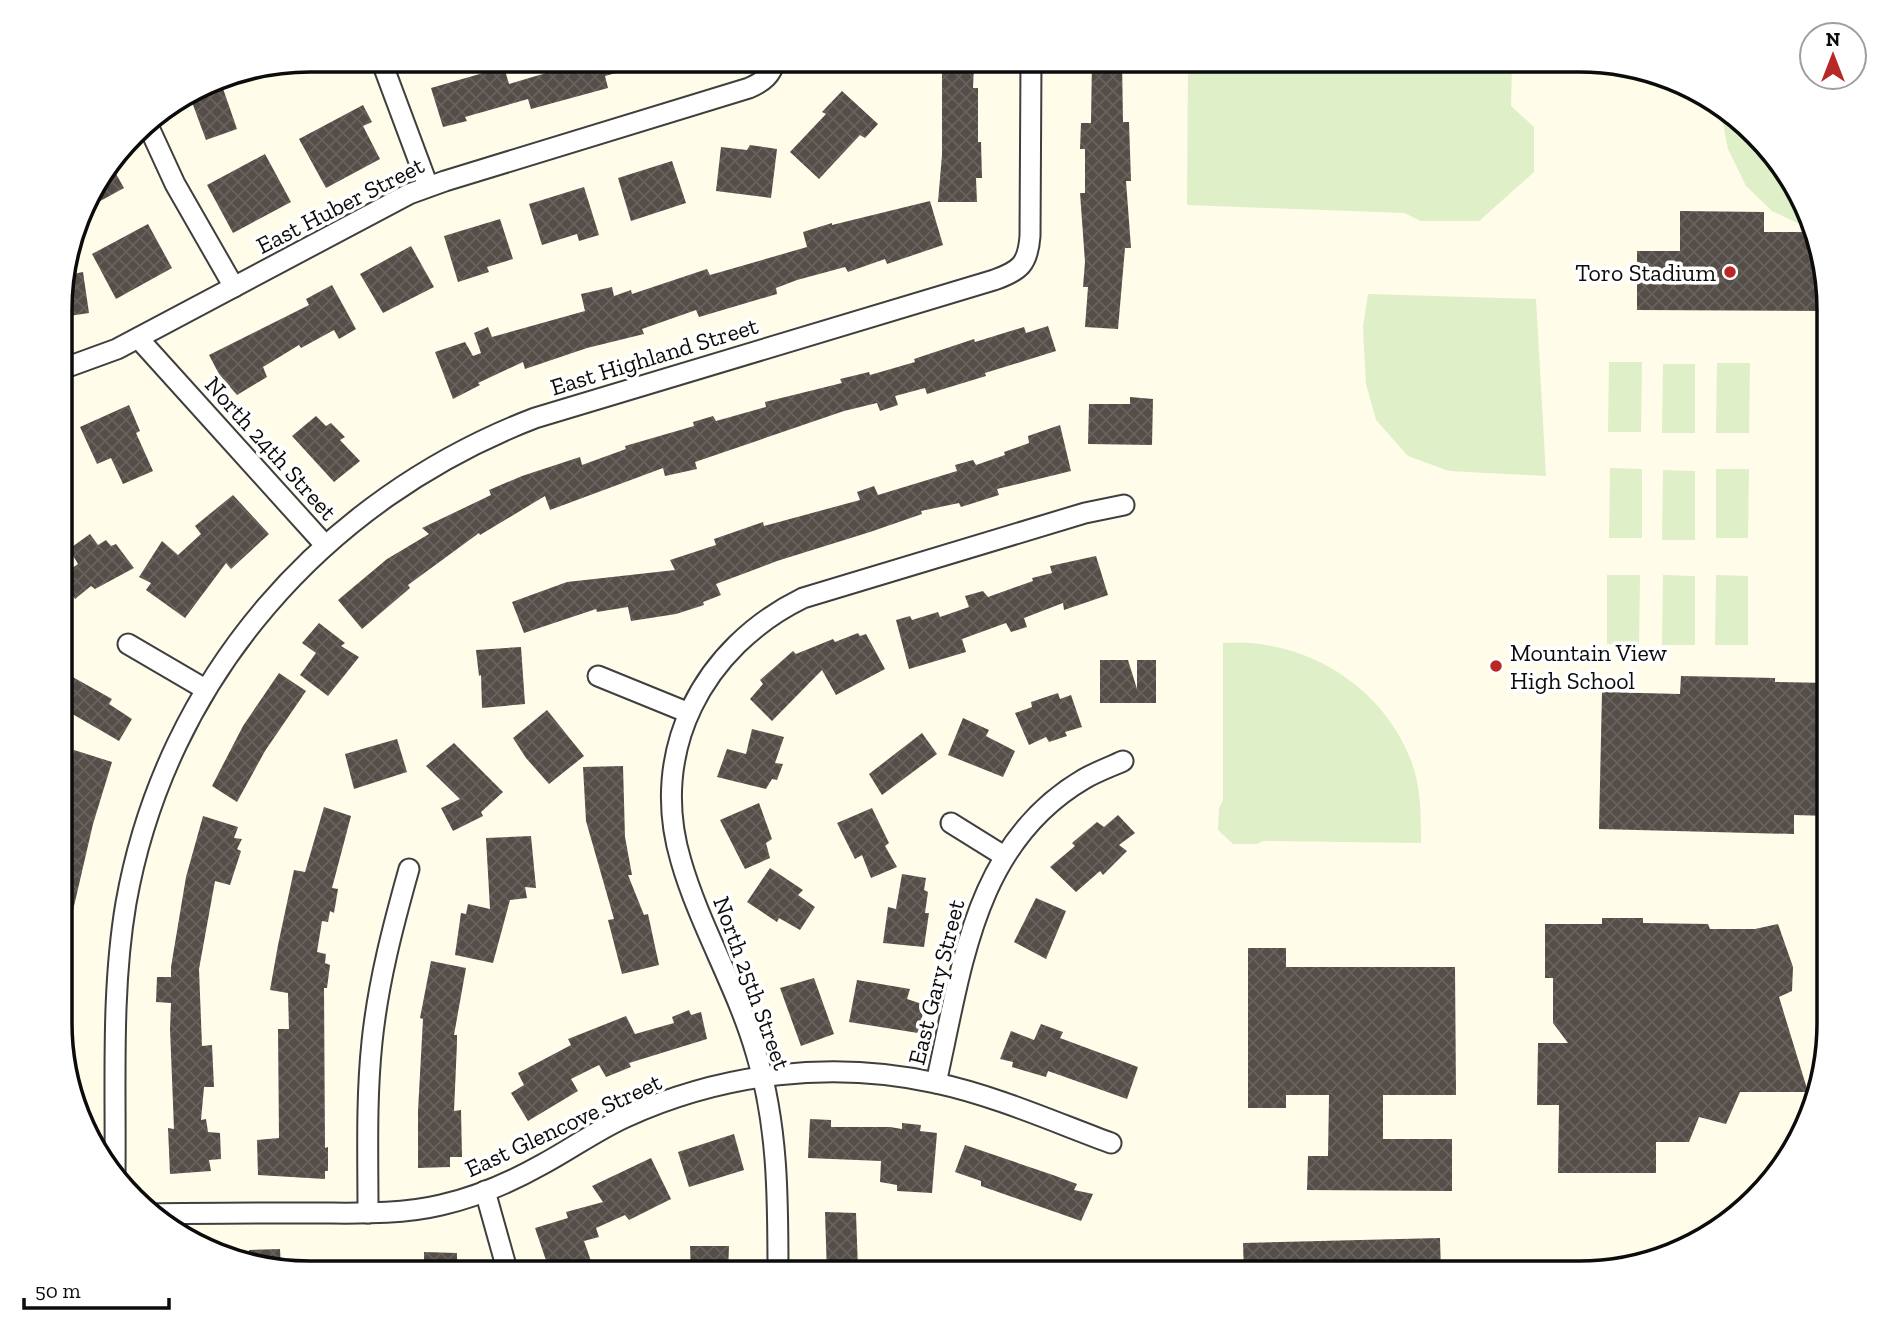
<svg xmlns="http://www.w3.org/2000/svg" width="1889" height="1333" font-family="'Zilla Slab',serif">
<defs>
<pattern id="building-cross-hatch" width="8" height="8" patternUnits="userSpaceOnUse" patternTransform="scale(1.75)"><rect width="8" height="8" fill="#544d48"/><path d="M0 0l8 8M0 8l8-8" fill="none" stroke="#68625e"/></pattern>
</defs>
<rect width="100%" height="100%" fill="#fffcea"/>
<!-- pitch -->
<g fill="#dfefc7">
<path d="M1188 60H1512L1511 106 1534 127V172L1479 221H1421L1404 213 1187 205Z"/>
<path d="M1719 104 1731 111 1762 148 1772 166 1804 199 1812 230 1772 211 1746 186 1728 149Z"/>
<path d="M1368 294 1536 299 1546 476 1449 471 1408 456 1376 420 1366 384 1363 327Z"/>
<path d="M1609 362H1642L1641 432H1608Z"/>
<path d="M1717 363H1750L1749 433H1716Z"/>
<path d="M1663 364H1695V433H1662Z"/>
<path d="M1610 468 1642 469V538H1609Z"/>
<path d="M1716 469H1749L1748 538H1716Z"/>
<path d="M1663 470 1695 471V540H1662Z"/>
<path d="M1607 575H1640L1639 645 1607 644Z"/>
<path d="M1663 575 1695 576V645H1662Z"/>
<path d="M1716 575 1748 576V645H1715Z"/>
<path d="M1223 643C1237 643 1252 642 1266 645 1331 655 1389 700 1412 763 1421 788 1421 817 1421 843L1263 841 1257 844H1233L1218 830 1219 808 1223 800Z"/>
</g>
<!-- building -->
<g fill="url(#building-cross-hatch)">
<path d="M542 60H645L646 65 605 76 608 88 531 109 528 99 465 117 467 121 443 127 431 88 504 67 509 84 546 73Z"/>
<path d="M1092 60H1122L1123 122H1129L1131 181H1126L1131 248H1125L1118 329 1085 327 1088 287H1083L1085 262 1080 193H1085V149H1080L1081 123H1091Z"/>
<path d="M942 65H974L973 88H978V142H981L982 178H976L977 202H938L942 155Z"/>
<path d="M219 77 237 129 206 140 189 94Z"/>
<path d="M842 91 878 124 865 138 860 135 819 179 790 152 826 114 822 112Z"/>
<path d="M363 105 372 122 363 126 380 159 326 188 299 139Z"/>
<path d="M750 145 777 149 771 198 716 191 721 147 747 150Z"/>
<path d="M265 154 291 202 233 233 207 185Z"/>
<path d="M672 161 686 203 631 221 618 178Z"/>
<path d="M111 165 124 188 82 211 85 199Z"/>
<path d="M584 187 599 235 579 241 577 234 542 245 529 204Z"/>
<path d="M930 201 943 245 887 264 885 259 848 272 845 267 797 280 776 288 777 294 699 317 696 310 642 329 644 334 587 348 525 369 523 362 478 383 480 385 453 399 435 352 465 342 473 356 481 353 474 333 488 327 492 337 585 311 581 294 612 287 614 296 631 290 632 294 707 269 710 275 807 247 803 232 832 223V225Z"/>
<path d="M1680 211 1764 212V232H1812L1829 294V311L1637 310V251H1680Z"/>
<path d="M500 219 513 259 487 267 489 272 458 282 444 236Z"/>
<path d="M148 224 172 268 116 299 92 254Z"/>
<path d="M411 246 434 287 383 313 360 274Z"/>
<path d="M83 272 89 313 62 317V276Z"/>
<path d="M332 285 356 329 339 339 334 330 301 348 299 345 263 367 267 377 237 395 219 374 209 355 309 305 306 299Z"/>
<path d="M1048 326 1056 351 985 373 986 376 927 394 925 388 895 396 898 405 880 411 877 403 844 411 695 462 697 469 665 476 663 468 550 510 545 496 480 535 479 533 408 585 410 588 362 629 338 600 387 559 429 534 422 528 491 495 489 490 522 476 580 457 582 465 626 449 625 446 694 426 693 422 713 416 716 421 766 407 765 402 842 383 840 379 869 372 870 375 915 362 914 359 974 339 975 342 1024 327 1026 333Z"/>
<path d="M1130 397 1153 399 1152 445 1088 444 1089 404H1130Z"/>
<path d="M129 405 140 431 136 433 153 471 123 484 111 458 97 464 80 427Z"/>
<path d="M316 416 326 426 331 423 345 437 340 440 360 461 334 482 292 436Z"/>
<path d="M1060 425 1071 471 997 489 999 495 961 507 959 503 921 511 922 514 870 532 777 561 716 584 721 595 703 602 704 605 676 614 631 621 628 607 597 612 596 609 524 633 512 602 567 582 675 570 670 560 716 545 714 539 763 522 764 526 860 500 857 492 874 486 878 495 957 471 955 465 973 460 976 465 1005 455 1004 452 1029 443 1028 436Z"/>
<path d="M233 495 269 534 231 569 226 563 185 618 146 590 151 583 139 577 162 541 178 555 201 534 195 526Z"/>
<path d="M90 534 98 545 106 540 111 546 116 544 134 568 95 589 91 586 75 599 62 579V575L78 564 69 549Z"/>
<path d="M1096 556 1108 595 1064 610 1063 603 1024 618 1027 627 1011 632 1006 623 962 639 966 652 909 669 896 620 910 616 912 620 938 612 940 617 969 607 965 596 983 591 988 597 1033 581 1032 578 1052 573 1050 566Z"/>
<path d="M319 623 345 643 341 646 359 657 328 696 300 675 316 653 302 643Z"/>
<path d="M858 633 860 636 866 634 885 669 836 695 822 670 772 721 750 699 763 684 760 680 793 651 796 654 833 639 835 642Z"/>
<path d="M521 647 525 704 482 708 481 675 479 676 476 650Z"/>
<path d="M1100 660H1128L1137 689V660H1156V703H1100Z"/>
<path d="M62 671 112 699 109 704 132 719 119 741 62 708Z"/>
<path d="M279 673 306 691 265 751 237 802 212 786 243 726Z"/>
<path d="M1681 676 1775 678V682L1829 683V816L1794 815V834L1599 829 1602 692 1680 694Z"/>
<path d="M1058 693 1060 699 1071 695 1082 727 1065 732 1067 736 1049 742 1046 737 1029 745 1015 713 1032 707 1031 702Z"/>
<path d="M547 710 584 756 549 784 526 758 513 738Z"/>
<path d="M963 718 989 730 986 736 1015 751 1003 777 948 755Z"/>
<path d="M752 729 784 737 775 763 783 764 777 780 772 779 766 789 717 777 727 749 746 754Z"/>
<path d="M922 733 937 754 882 795 869 774Z"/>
<path d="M397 739 407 772 354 789 345 754Z"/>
<path d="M454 743 503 792 481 812 483 816 453 831 441 808 460 799 426 766Z"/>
<path d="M74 750 112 762 93 824 68 932 62 931V830L65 816 62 815V800Z"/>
<path d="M623 766 625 837 632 875H628L644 915 648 914 659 965 622 974 608 920 614 919 586 821 583 767Z"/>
<path d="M759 803 772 839 766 843 770 858 745 869 720 820Z"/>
<path d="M324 807 351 816 332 888 338 889 334 913 330 911 328 922 322 921 317 952 326 954 325 963 330 965 327 988H324L325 1148 328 1147V1171H325V1179L258 1175 257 1140 279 1138 278 1029H289L288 993 270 990 278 945 294 870 305 872Z"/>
<path d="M872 808 889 843 885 846 897 867 871 878 862 855 855 859 837 823Z"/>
<path d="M1118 815 1135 833 1119 845 1127 851 1103 875 1100 871 1076 892 1050 867 1075 846 1072 843 1097 822 1104 827Z"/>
<path d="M203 816 238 827 234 838 242 839 237 849 241 851 230 885 215 881 199 969 202 1046 212 1045 214 1087H204L201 1120 206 1119 208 1132 220 1133 221 1159 209 1160 211 1171 170 1174 168 1128 174 1129 170 1029 171 1003 156 1002 157 977H171V967L186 877Z"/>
<path d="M531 836 536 888 525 887 527 898 510 900 493 963 455 955 461 913 466 914 468 904 490 909 486 838Z"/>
<path d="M770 868 803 890 798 895 815 907 800 930 779 918 777 922 747 902Z"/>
<path d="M902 874 926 878 924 890 928 892 925 913H929L924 947 883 943 888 907 896 909Z"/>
<path d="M1036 898 1066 911 1046 959 1014 942Z"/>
<path d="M1602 918H1643V923L1708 924 1710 929H1755L1778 924 1793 967 1792 991 1779 997 1808 1092H1740L1726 1124 1699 1117 1689 1142H1656V1173H1558L1559 1105H1537L1538 1043H1568L1553 1023V978H1545V924H1602Z"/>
<path d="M1248 948H1286V967H1455L1456 1095H1383V1139H1452V1191L1307 1190 1308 1156H1328L1329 1095H1286V1108H1248Z"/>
<path d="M431 961 466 968 454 1035H457V1043L454 1111 461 1110 462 1157H450V1167L418 1168V1111L423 1019 420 1018Z"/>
<path d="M814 978 834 1034 801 1046 780 988Z"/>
<path d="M857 980 910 989 907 999 925 1005 918 1033 849 1022Z"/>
<path d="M689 1010 691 1015 701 1012 707 1039 629 1063 631 1067 606 1077 599 1065 571 1079 578 1091 528 1121 511 1093 524 1085 518 1073 571 1045 568 1039 626 1016 635 1034 674 1023 672 1017Z"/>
<path d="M1041 1024 1063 1032 1060 1038 1138 1067 1127 1099 1048 1071 1046 1077 1012 1067 1013 1062 1000 1059 1011 1031 1034 1040Z"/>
<path d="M810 1119 831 1120V1127H890L902 1129V1123L921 1125 920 1131 937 1133 932 1193 897 1191V1185L880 1182 881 1161 808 1158Z"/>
<path d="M734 1134 744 1170 689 1187 678 1152Z"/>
<path d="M965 1145 1053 1175 1077 1184 1074 1190 1093 1194 1081 1221 981 1186V1181L955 1172Z"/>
<path d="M651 1158 671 1199 629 1220 625 1215 596 1228 599 1237 584 1241 592 1264 568 1273 565 1267 550 1272 535 1228 568 1218 566 1212 603 1202 592 1186Z"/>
<path d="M825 1212 856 1213 858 1270 827 1273Z"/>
<path d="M1440 1238 1441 1273H1244L1243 1243Z"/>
<path d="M690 1246H729L728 1273H691Z"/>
<path d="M280 1249 281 1270 249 1264V1250Z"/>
<path d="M424 1252 457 1253V1273H424Z"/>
</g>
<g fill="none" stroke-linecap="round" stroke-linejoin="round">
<!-- street casing -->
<g stroke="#3f3f3f" stroke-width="23">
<g id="street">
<path d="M381 60 428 186"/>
<path d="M146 121 175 184 234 287"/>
<path d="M138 338 325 545"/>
<path d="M62 369 117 349 409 194 445 181 749 88C763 82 772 75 775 60"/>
<path d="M128 644 205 689"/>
<path d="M598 676 689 713"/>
<path d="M951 823 1004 856"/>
<path d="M936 1083C962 969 973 844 1084 779 1096 772 1110 767 1123 761"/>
<path d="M115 1173C116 1084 111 991 126 903 166 678 324 499 535 418L994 280C1020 271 1028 264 1030 236L1031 60"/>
<path d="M485 1191 508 1273"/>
<path d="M368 1213C368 1156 366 1099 372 1042 378 983 393 926 409 869"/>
<path d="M150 1214C205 1213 260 1213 314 1213 356 1213 399 1215 441 1205 476 1197 511 1182 543 1164 571 1149 597 1130 626 1117 723 1073 832 1060 936 1083 996 1096 1054 1122 1111 1143"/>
<path d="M778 1273C778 1198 778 1125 756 1053 737 987 700 927 681 861 648 751 703 647 803 598L1085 513 1124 505"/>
</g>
</g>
<!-- street -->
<use href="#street" stroke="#fff" stroke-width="19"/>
</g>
<!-- markers -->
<g fill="#b82827" stroke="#fff" stroke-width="2.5">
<circle cx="1730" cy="272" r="7"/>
<circle cx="1496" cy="666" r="7"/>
</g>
<g text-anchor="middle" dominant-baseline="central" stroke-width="7" stroke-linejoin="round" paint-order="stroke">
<!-- street labels -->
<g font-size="24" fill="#0c0c0c" stroke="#fff">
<text transform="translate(340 205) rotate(-27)">East Huber Street</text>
<text transform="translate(654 356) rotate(-17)">East Highland Street</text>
<text transform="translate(271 448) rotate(48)">North 24th Street</text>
<text transform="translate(936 982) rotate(-76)">East Gary Street</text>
<text transform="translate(752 983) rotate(70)">North 25th Street</text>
<text transform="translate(563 1125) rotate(-25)">East Glencove Street</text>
</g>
<!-- poi labels -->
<g font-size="24" fill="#0c0c0c" stroke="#fff" text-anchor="end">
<text x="1716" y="272">Toro Stadium</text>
<text x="1510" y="652" text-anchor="start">Mountain View<tspan x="1510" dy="28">High School</tspan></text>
</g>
</g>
<!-- crop -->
<path d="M0 0H1889V1333H0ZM310 72H1579A238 238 0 0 1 1817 310V1023A238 238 0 0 1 1579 1261H310A238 238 0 0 1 72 1023V310A238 238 0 0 1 310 72Z" fill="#fff" fill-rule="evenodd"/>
<path fill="none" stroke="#0c0c0c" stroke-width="3.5" d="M310 72H1579A238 238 0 0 1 1817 310V1023A238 238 0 0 1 1579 1261H310A238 238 0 0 1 72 1023V310A238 238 0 0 1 310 72Z"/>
<!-- north arrow -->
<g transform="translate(1833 56)"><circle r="33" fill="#ffffff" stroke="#9e9e9e" stroke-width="2"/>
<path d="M0-5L12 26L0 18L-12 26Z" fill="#b82827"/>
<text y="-10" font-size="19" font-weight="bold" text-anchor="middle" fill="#0c0c0c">N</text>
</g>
<!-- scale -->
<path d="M24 1298v10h145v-10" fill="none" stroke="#0c0c0c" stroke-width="3.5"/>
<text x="35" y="1298" font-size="21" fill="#0c0c0c" stroke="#ffffff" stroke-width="5" paint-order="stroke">50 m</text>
</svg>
